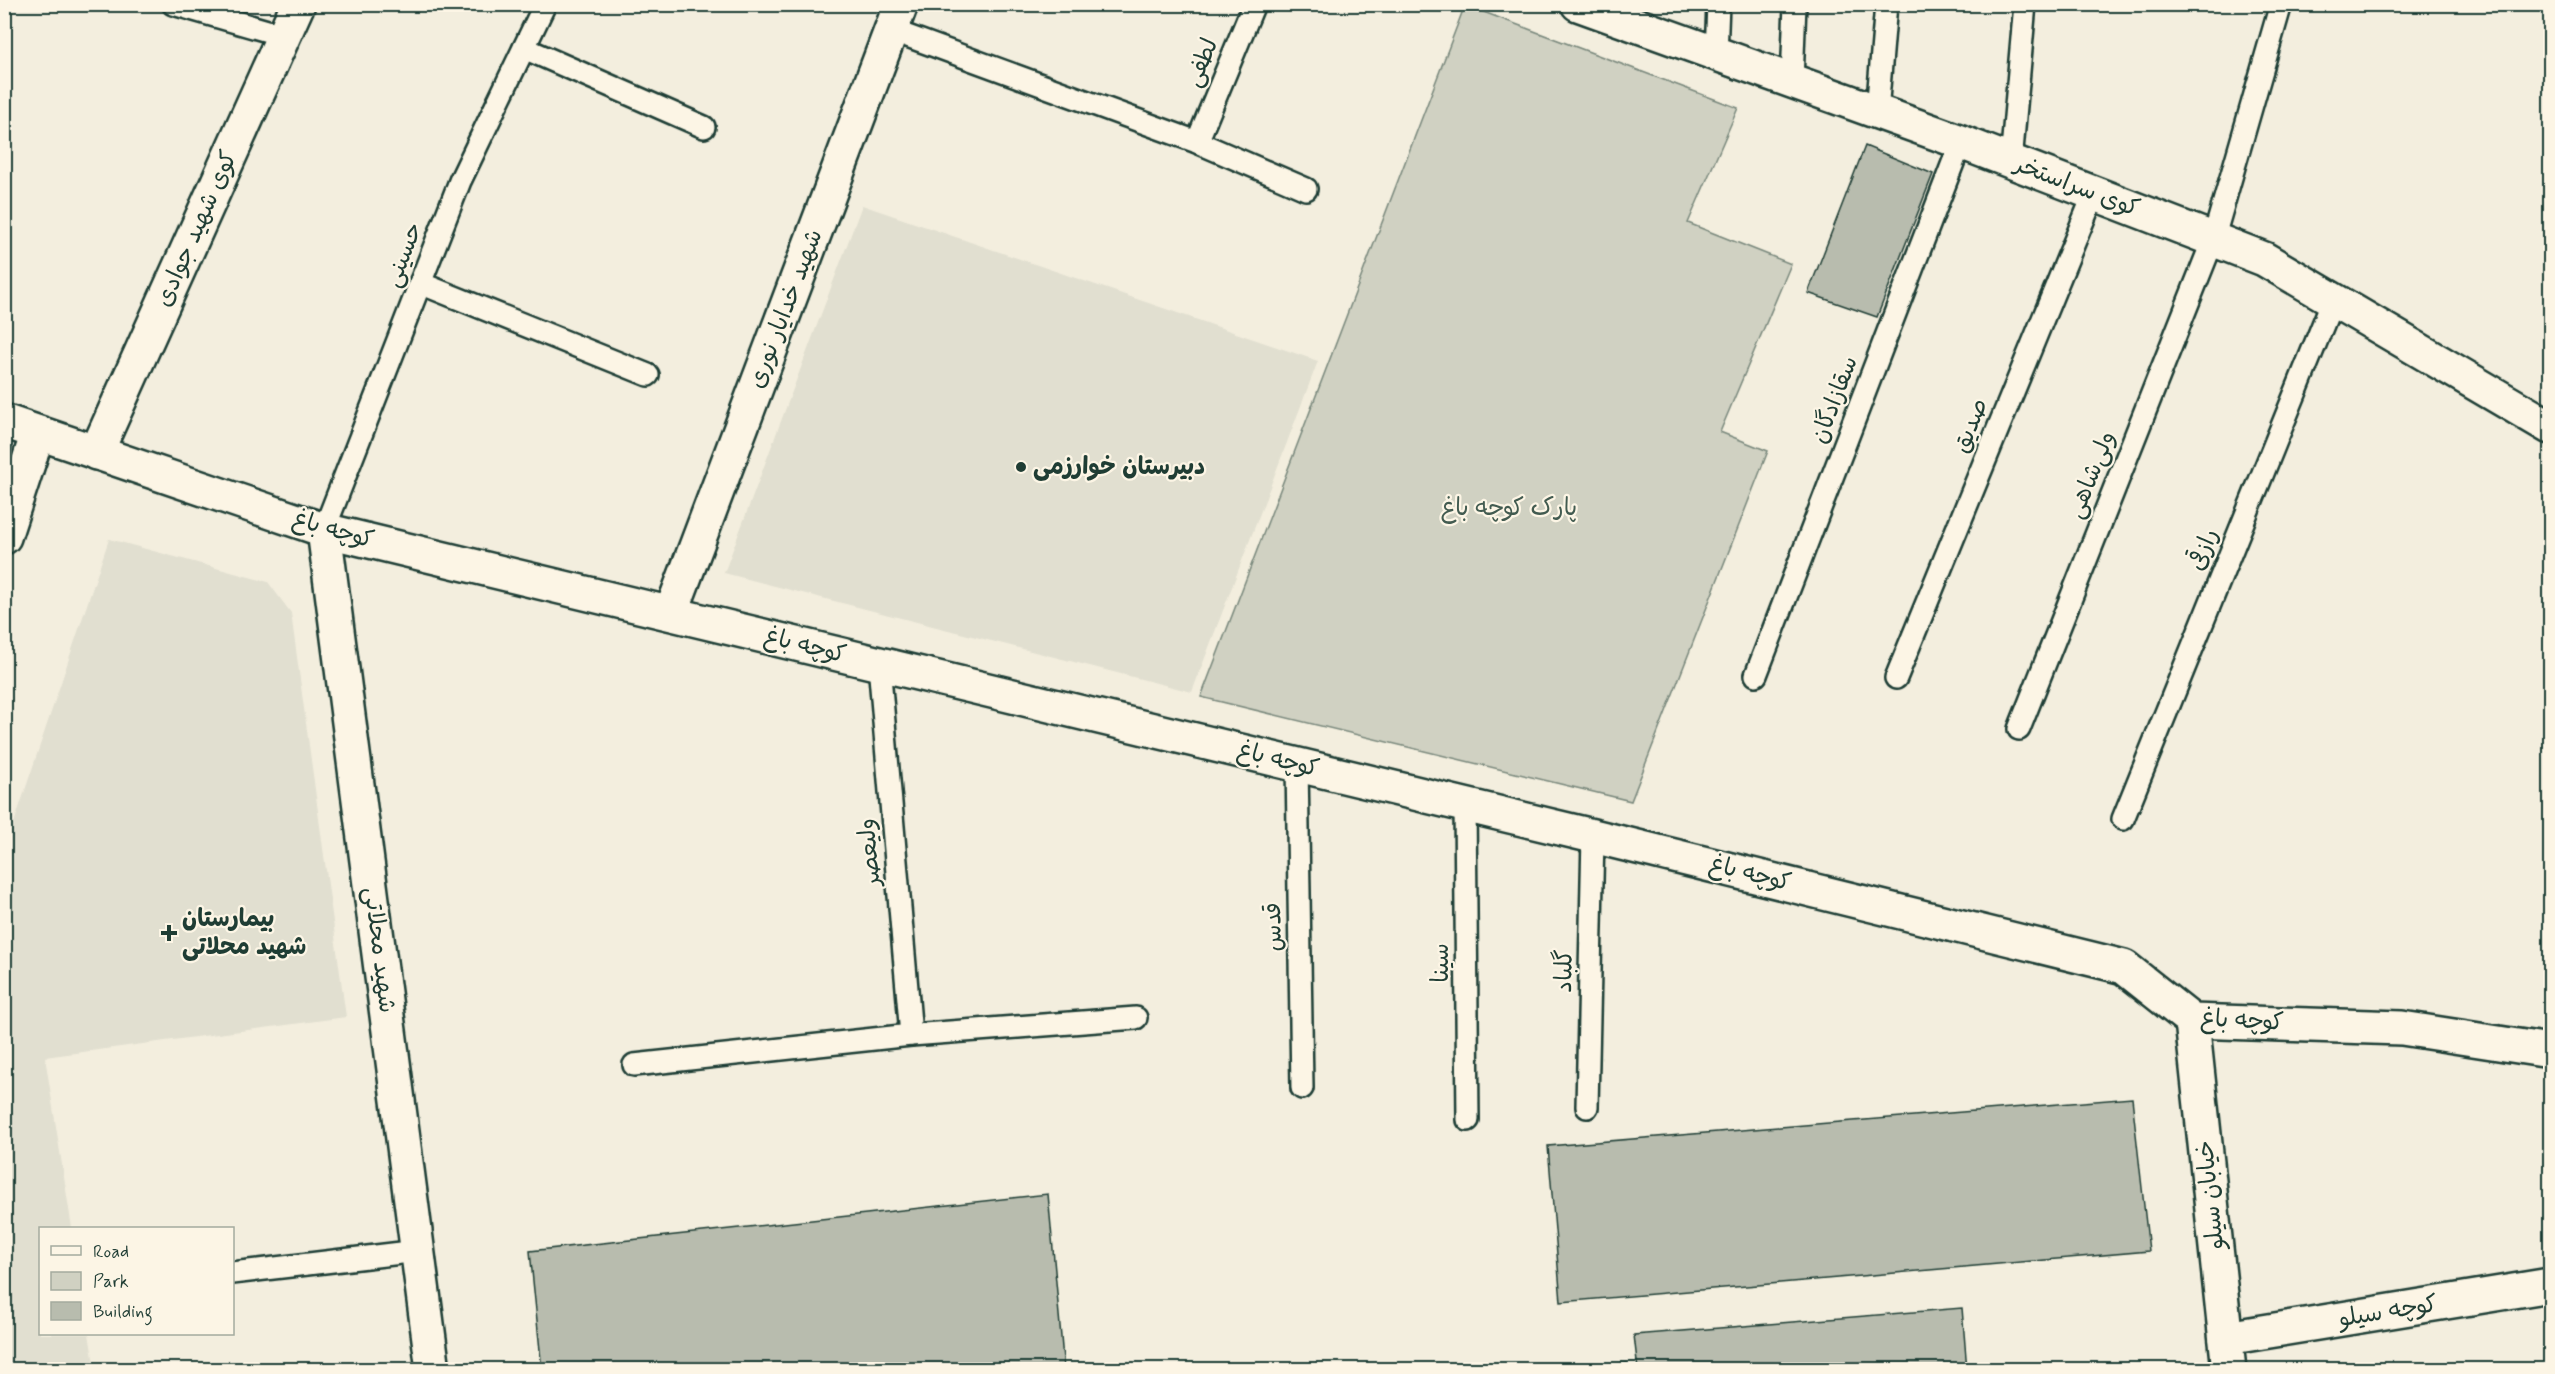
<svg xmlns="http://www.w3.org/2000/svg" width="2555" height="1374" font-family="Mynerve,'Playpen Sans Arabic',sans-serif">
<rect width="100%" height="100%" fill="#f3eede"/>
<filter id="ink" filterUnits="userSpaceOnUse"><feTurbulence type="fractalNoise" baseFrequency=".0167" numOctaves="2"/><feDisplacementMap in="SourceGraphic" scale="12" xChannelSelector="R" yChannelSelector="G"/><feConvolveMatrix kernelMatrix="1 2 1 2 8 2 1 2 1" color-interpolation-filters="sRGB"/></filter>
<g filter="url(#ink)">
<!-- built -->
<g fill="#e1dfd0">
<path d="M862 205 1318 361 1192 692 724 573Z"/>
<path d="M109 539 268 582 291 613 346 1017 45 1057 72 1228H40V1334H89L95 1369H5V850Z"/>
</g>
<!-- green -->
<path fill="#d0d1c2" stroke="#78877b" stroke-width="1.5" d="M1465 5 1738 108 1688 223 1791 264 1720 432 1768 451 1631 801 1201 697Z"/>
<!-- building -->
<g fill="#b8bcae" stroke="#1f3d34" stroke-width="1.5">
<path d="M1865 146 1933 174 1877 317 1808 293Z"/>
<path d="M2132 1098 2149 1251 1561 1302 1548 1146Z"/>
<path d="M1048 1194 1064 1370H542L530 1251Z"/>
<path d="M1962 1308 1967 1370H1638L1634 1335Z"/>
<path d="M1627 1363 1628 1370H1538Z"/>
</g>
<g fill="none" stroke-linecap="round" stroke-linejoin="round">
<!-- service casing -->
<g stroke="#1f3d34" stroke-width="26">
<g id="service">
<path d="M173 4 285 36"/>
<path d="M891 30 1197 142 1306 189"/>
<path d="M524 48 704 127"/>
<path d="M1716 54 1718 4"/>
<path d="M1792 81 1795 4"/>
<path d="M1877 112 1886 4"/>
<path d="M1197 142 1254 4"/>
<path d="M2011 162 2025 4"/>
<path d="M420 283 648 375"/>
<path d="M324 530 460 181 545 4"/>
<path d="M879 664 911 1035"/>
<path d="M1756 675 1961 142"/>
<path d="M1896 678 2094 194"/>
<path d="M2019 729 2213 240 2281 4"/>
<path d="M1297 764 1302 1088"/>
<path d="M1465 805 1468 1120"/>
<path d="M2123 819 2333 300"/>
<path d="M634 1065 911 1035 1136 1018"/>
<path d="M1587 1107 1593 836"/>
<path d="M232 1273 418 1251"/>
</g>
</g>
<!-- minor casing -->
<g stroke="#1f3d34" stroke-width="38">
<g id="minor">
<path d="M1578 4 1961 142 2264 259 2550 427"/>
<path d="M96 453 298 4"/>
<path d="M4 537 38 433"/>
<path d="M671 613 901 4"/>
<path d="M2192 1021 2229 1370"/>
<path d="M2226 1338 2550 1285"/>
</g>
</g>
<!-- tertiary casing -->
<g stroke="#1f3d34" stroke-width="38">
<path id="tertiary" d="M324 530 433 1370"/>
</g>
<!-- secondary casing -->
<g stroke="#1f3d34" stroke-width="38">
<path id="secondary" d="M4 421 324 530 1593 836 2124 967 2192 1021 2402 1028 2550 1051"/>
</g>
<!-- service -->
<use href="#service" stroke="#fcf5e5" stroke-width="21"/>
<!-- minor -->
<use href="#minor" stroke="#fcf5e5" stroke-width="33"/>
<!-- tertiary -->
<use href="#tertiary" stroke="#fcf5e5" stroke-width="33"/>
<!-- secondary -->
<use href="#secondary" stroke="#fcf5e5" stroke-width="33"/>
</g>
</g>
<!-- markers -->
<g fill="#1f3d34" stroke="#fcf5e5" stroke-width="2">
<circle cx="1021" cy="467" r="6"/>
<path d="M166 924h6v6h6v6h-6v6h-6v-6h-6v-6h6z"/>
</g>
<g text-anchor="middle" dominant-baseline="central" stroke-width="4.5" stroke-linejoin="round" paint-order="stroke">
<!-- street labels -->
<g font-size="24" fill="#1f3d34" stroke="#fcf5e5">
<text transform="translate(1202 63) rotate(-67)">لطفی</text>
<text transform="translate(2077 187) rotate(21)">کوی سراستخر</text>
<text transform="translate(197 229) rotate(-66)">کوی شهید جوادی</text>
<text transform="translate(404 255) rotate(-69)">حسینی</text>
<text transform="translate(786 309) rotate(-69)">شهید خدایار نوری</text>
<text transform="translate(1835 400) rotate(-69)">سقازادگان</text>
<text transform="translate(1971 426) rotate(-68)">صدیق</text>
<text transform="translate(2092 475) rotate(-68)">ولی‌شاهی</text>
<text transform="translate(333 530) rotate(16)">کوچه باغ</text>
<text transform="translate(2204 550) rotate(-68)">رازقی</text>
<text transform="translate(805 646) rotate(14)">کوچه باغ</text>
<text transform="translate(1278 760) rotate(14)">کوچه باغ</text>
<text transform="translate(870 852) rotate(-95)">ولیعصر</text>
<text transform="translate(1750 874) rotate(14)">کوچه باغ</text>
<text transform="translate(1274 927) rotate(-91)">قدس</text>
<text transform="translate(379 950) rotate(83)">شهید محلاتی</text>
<text transform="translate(1441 963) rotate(-90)">سینا</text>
<text transform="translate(1565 971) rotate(-89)">گلباد</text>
<text transform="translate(2242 1021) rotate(3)">کوچه باغ</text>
<text transform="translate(2211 1195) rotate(-96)">خیابان سیلو</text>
<text transform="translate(2388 1312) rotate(-9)">کوچه سیلو</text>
</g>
<!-- poi labels -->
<g font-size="24" font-weight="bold" fill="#1f3d34" stroke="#fcf5e5" text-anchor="start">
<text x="1033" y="467">دبیرستان خوارزمی</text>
<text x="182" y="919">بیمارستان<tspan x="182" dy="28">شهید محلاتی</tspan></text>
</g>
<!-- park labels -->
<g font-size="24" fill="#425b50" stroke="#fcf5e5">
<text x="1509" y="508">پارک کوچه باغ</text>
</g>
</g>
<!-- margin -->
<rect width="2555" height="1374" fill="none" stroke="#fcf5e5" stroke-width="24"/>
<rect x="12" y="12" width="2531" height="1350" fill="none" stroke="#1f3d34" stroke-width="2" filter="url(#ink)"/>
<!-- legend -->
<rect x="39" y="1227" width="195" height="108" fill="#fcf5e5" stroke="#a4ab9e" stroke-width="1.5"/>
<rect x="51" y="1246" width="30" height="9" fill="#fcf5e5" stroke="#a4ab9e" stroke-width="1.5"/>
<text x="93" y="1257" font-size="18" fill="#1f3d34">Road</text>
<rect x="51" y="1272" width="30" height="18" fill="#d0d1c2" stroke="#a4ab9e" stroke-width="1.5"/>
<text x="93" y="1287" font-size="18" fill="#1f3d34">Park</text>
<rect x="51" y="1302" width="30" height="18" fill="#b8bcae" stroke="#a4ab9e" stroke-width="1.5"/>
<text x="93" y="1317" font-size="18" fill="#1f3d34">Building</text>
</svg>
